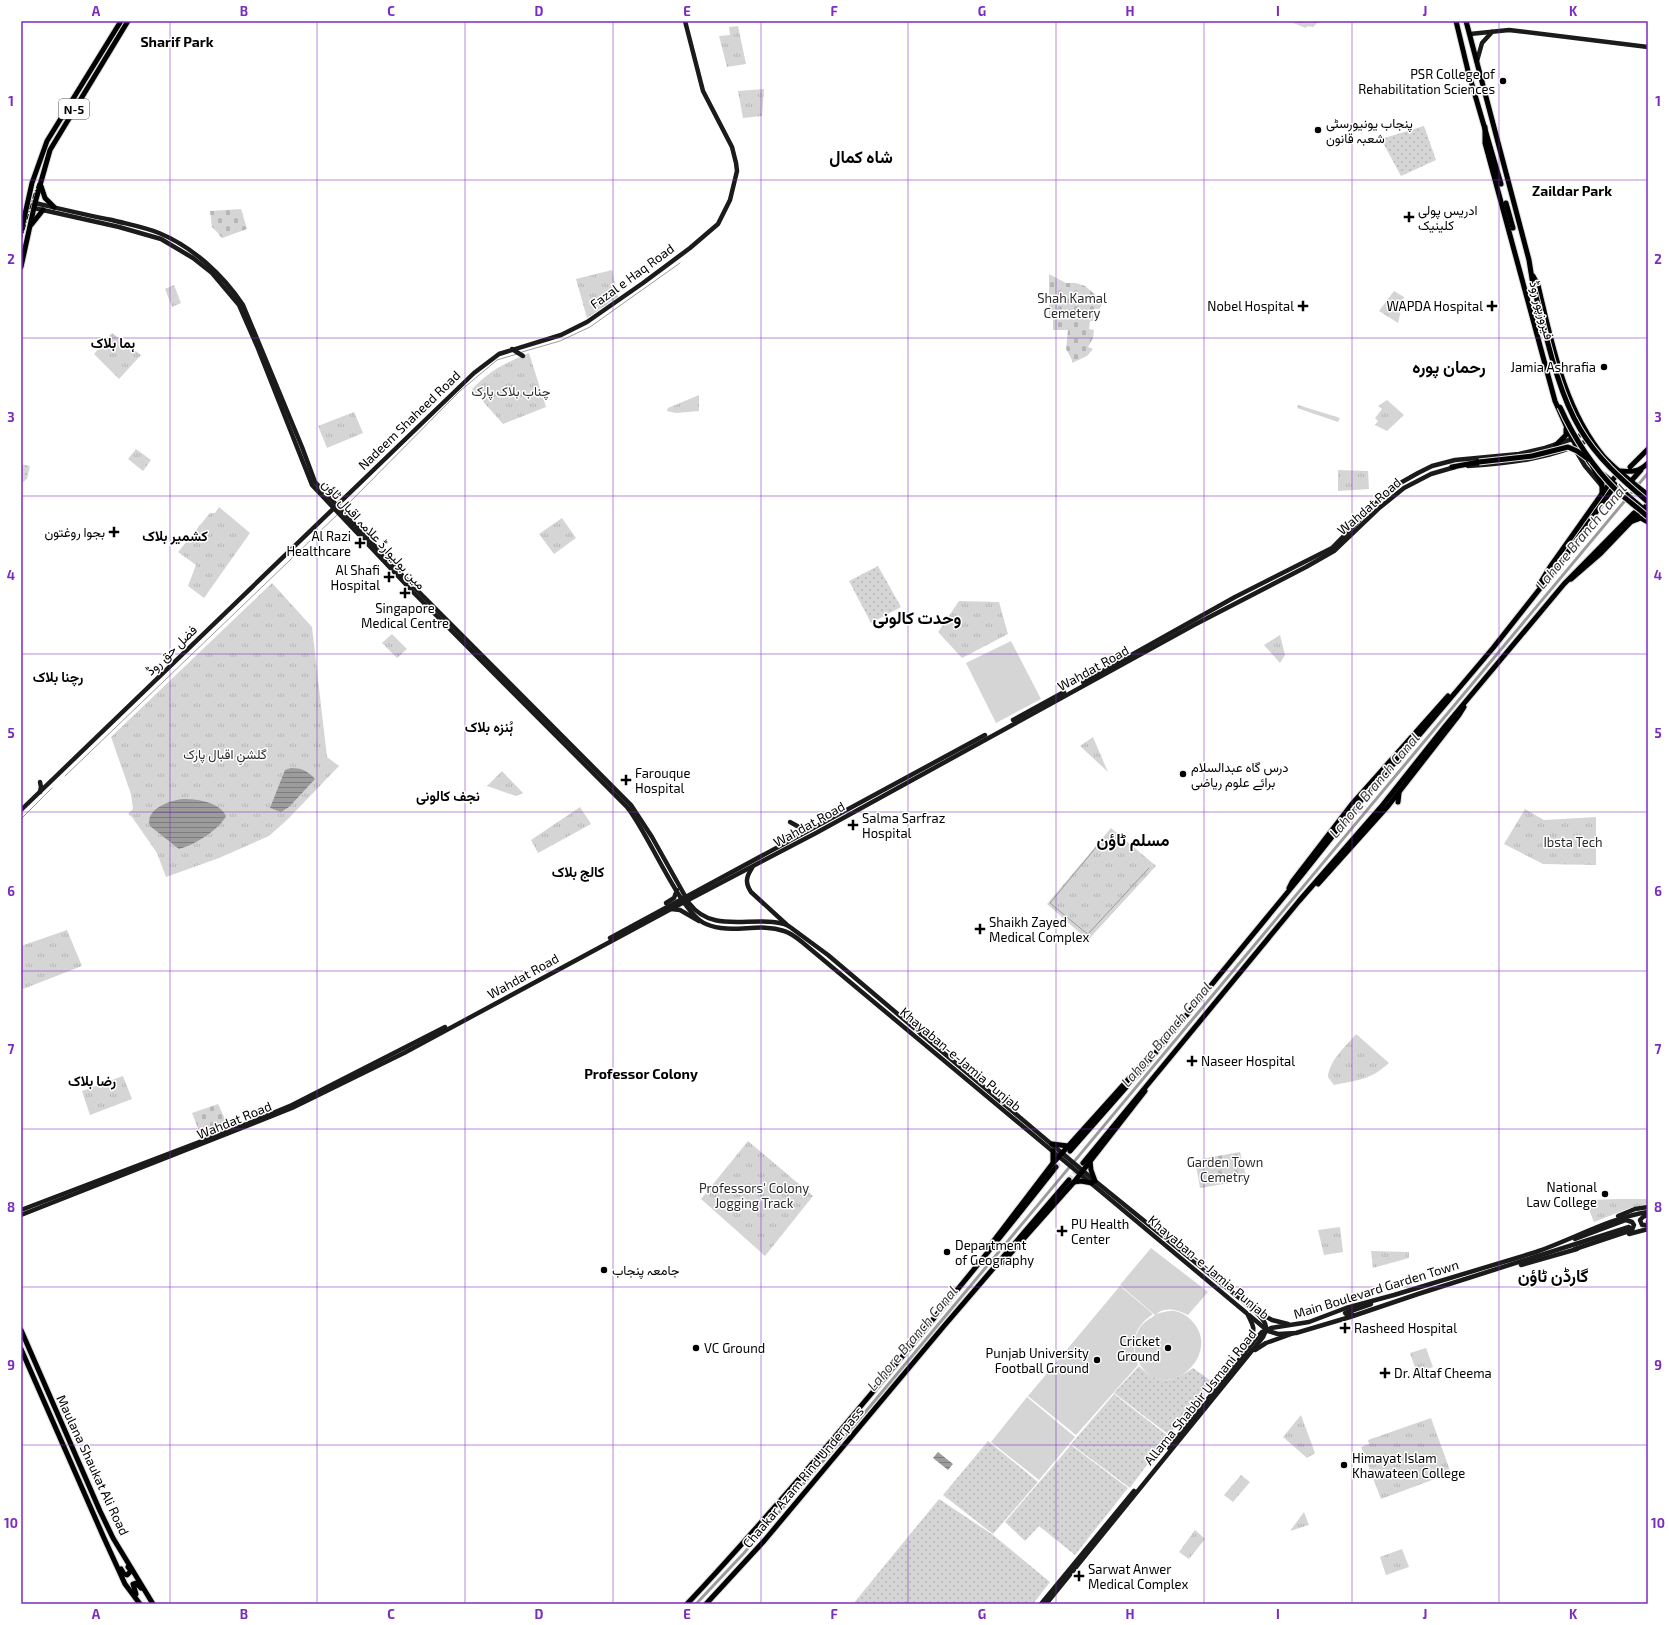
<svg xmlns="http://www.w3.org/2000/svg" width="1669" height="1625" font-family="'Exo 2',Vazirmatn,sans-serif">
<defs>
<pattern id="grass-dots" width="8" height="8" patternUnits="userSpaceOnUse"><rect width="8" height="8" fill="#d5d5d5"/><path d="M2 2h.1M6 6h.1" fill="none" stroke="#b5b5b5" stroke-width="1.8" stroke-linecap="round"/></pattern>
<pattern id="cemetery-stones" width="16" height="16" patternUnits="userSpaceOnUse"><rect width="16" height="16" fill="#d5d5d5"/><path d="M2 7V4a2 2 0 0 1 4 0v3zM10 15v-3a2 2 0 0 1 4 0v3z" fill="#b5b5b5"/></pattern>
<pattern id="park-tufts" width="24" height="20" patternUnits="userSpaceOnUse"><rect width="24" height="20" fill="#d5d5d5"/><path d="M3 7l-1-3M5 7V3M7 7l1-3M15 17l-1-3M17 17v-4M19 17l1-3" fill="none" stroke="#b5b5b5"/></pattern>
<pattern id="water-rules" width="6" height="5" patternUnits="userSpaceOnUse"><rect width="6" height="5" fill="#9c9c9c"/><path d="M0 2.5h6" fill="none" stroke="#7d7d7d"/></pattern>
</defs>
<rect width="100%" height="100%" fill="#fff"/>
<!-- grass -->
<g fill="url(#grass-dots)">
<path d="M1424 126 1436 160 1401 176 1381 139Z"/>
<path d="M21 464 30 466 27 479 22 483H21Z"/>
<path d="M878 566 901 607 871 623 849 581Z"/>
<path d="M1139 1366C1158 1386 1172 1383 1193 1368L1211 1381 1169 1435 1114 1393Z"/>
<path d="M1114 1394 1168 1436 1130 1488 1071 1444Z"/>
<path d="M988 1441 1038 1482 993 1534 943 1495Z"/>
<path d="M1071 1445 1128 1488 1075 1555 1039 1526 1025 1541 1005 1522Z"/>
<path d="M939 1499 993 1535 1050 1582 1033 1604H853Z"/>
</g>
<!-- cemetery -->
<g fill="url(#cemetery-stones)">
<path d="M1288 21H1319L1313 27 1307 26 1306 28Z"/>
<path d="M241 209 247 229 222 238 217 232 212 227 210 211Z"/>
<path d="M1049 274 1066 283H1076L1085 286 1104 302 1099 309H1094L1093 321H1090L1089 329 1094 330 1093 338 1088 347 1093 349 1087 356 1072 363V360L1066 349 1068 330H1053V319H1049Z"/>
<path d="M218 1104 227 1123 200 1133 192 1113Z"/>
<path d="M1240 1152 1247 1180 1200 1188 1195 1160Z"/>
</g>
<!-- park -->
<g fill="url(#park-tufts)">
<path d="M738 26 746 64 727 67 719 36 730 35 729 27Z"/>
<path d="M764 89 762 116 743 118 738 91Z"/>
<path d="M612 270 618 297 587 318 576 279Z"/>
<path d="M174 285 181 303 172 307 165 289Z"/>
<path d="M1394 291 1404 297 1398 323 1379 311Z"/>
<path d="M112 333 141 355 119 379 94 354Z"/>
<path d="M529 353 546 407 503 424 472 389C492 369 504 364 529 353Z"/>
<path d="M699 395V411L676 413 667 411 668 408Z"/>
<path d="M1387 400 1404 415 1387 431 1375 425 1378 421 1375 418 1382 409 1378 406Z"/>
<path d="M1298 405 1340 418 1338 422 1297 408Z"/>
<path d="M354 412 363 433 327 448 318 426Z"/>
<path d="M136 449 151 460 143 471 128 459Z"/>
<path d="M1338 470 1368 471 1369 489 1338 491Z"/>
<path d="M219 507 250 533 204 598 188 586 196 565 178 552 210 513H215Z"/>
<path d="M562 518 576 538 554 554 539 534Z"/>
<path d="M272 583 312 627 327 757 339 766 288 819 269 836 219 858 166 877 157 853 132 817 128 814 133 809 131 794 111 737Z"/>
<path d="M959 601 999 602 1008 634 962 658 938 632Z"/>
<path d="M392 634 407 649 397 658 382 643Z"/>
<path d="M1280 635 1285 655 1280 663 1264 645Z"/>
<path d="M1093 737 1108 772 1080 746Z"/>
<path d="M502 771 523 793 516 796 487 786Z"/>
<path d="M580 807 591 824 538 853 531 840Z"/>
<path d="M1525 809 1544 820 1596 817V865L1543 864 1504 844Z"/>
<path d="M1111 828 1156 866 1088 940 1047 904Z"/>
<path d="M67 930 82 966 23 989 21 984V946Z"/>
<path d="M1356 1034 1389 1063C1370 1080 1359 1080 1334 1085L1328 1077C1329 1061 1346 1046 1356 1034Z"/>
<path d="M123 1076 132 1099 90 1115 82 1091Z"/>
<path d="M748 1141 813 1196 765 1256 701 1199Z"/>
<path d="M1618 1199H1648V1204L1630 1208 1594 1222 1586 1202 1589 1200Z"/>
<path d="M1340 1227 1343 1252 1324 1255 1318 1230Z"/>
<path d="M1371 1251 1409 1252V1258L1373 1268Z"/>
<path d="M1426 1348 1433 1367 1417 1373 1410 1353Z"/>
<path d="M1301 1415 1315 1453 1307 1458 1283 1437Z"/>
<path d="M1431 1418 1451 1473 1381 1499 1361 1447 1369 1444 1368 1440Z"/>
<path d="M1241 1475 1250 1482 1233 1502 1224 1495Z"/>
<path d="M1304 1512 1309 1525 1290 1531Z"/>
<path d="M1195 1530 1205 1539 1189 1559 1179 1552Z"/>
<path d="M1402 1549 1409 1567 1386 1575 1380 1557Z"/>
</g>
<!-- garden -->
<g fill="#d5d5d5">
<path d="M1011 641 1041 699 996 723 966 663Z"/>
<path d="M1151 1248 1208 1292 1188 1315C1179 1310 1165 1306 1156 1314 1162 1313 1168 1310 1174 1311 1181 1312 1188 1316 1192 1321 1221 1351 1175 1398 1147 1373 1135 1362 1130 1344 1139 1329 1143 1322 1150 1319 1155 1315L1120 1285Z"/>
<path d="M1120 1286 1153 1314C1133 1328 1130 1343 1138 1365L1076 1435 1028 1396Z"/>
<path d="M1027 1397 1075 1437 1039 1480 991 1442Z"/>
</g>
<!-- water -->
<g fill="url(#water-rules)">
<path d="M291 768C301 768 308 771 315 779L289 807 281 812 270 808 285 770Z"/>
<path d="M183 799C198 799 219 802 226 816 219 830 194 845 179 849L150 826C144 809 171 800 183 799Z"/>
<path d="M938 1452 953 1464 948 1470 933 1458Z"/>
</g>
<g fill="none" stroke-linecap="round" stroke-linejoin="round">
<!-- stream -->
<g stroke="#9c9c9c" stroke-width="1">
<path d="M522 352 560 341 590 327 680 263"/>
<path d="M343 509 460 391 497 360 517 354"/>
<path d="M65 776 338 514"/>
<path d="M21 819 52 788"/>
<path d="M1103 839 1050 903 1085 932 1088 934 1149 868"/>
</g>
<!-- canal -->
<path stroke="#9c9c9c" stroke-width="3" d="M696 1604 744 1553 867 1410 1648 473"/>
<!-- trunk-tunnel -->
<g stroke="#d9d9d9" stroke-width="5" stroke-dasharray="5 2.5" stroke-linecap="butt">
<path d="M1056 1167 1070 1151"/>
<path d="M1069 1180 1083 1163"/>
</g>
<!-- primary casing -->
<g stroke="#dbdbdb" stroke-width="7">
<g id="primary">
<path d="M1456 21 1468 71 1501 184"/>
<path d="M1466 21 1529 260 1533 285"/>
<path d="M1485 127V143L1555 401 1572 439 1594 468"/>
<path d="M41 186 45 198 54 207"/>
<path d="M1506 203 1513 228"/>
<path d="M31 225 43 210"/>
<path d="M21 232 32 183 47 141 121 21"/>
<path d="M21 267 35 203 50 150 128 21"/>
<path d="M1533 276 1538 285C1552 344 1564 409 1604 457 1617 471 1633 483 1648 495"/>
<path d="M1556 445 1566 435V429"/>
<path d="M1452 467 1479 462"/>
<path d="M1593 467 1602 484V494"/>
<path d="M1604 475 1648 513"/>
<path d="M1633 521 1641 518 1648 522"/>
<path d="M21 1330 100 1511 113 1538 153 1604"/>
<path d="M21 1349 104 1538 125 1584 140 1604"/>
<path d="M121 1569 124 1574 127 1575 131 1571 128 1567"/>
<path d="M136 1594 133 1584 136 1583 141 1588"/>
</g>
</g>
<!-- trunk casing -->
<g stroke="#dbdbdb" stroke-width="7">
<g id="trunk">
<path d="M1630 467 1648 449"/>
<path d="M1631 481 1641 470"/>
<path d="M1571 579 1601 553 1648 504"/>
<path d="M1539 585 1550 567 1606 488 1620 471C1632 472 1639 472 1648 463"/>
<path d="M1398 802 1399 793"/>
<path d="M1318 884 1388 806 1459 715 1464 707"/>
<path d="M1289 888 1292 882 1352 804 1448 696"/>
<path d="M1052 1144 1068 1146"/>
<path d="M1070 1151 1143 1068 1301 876 1367 793 1410 746 1493 648 1561 562 1611 491"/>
<path d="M1090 1161 1091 1170 1095 1181"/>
<path d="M1053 1162V1151"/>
<path d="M1083 1163 1299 901 1381 807 1446 725 1564 584 1634 513"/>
<path d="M1074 1182 1081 1181 1092 1183"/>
<path d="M989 1247 1053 1163 1143 1063"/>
<path d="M1002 1263 1074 1182 1145 1091"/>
<path d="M687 1604C753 1534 815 1461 876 1388 937 1315 997 1242 1056 1167"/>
<path d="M706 1604 764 1541 944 1326 1069 1180"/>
</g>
</g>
<!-- secondary -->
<g stroke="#1b1b1b" stroke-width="4.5">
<path d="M1470 34 1509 30 1648 47"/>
<path d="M1477 61 1482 43 1492 32"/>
<path d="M35 203C61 209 86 215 112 220 127 224 144 227 159 233 193 247 223 275 243 305L302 447 315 482 402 575 631 805 652 837 689 903C710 931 742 919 773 922 779 923 785 923 790 927L828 955 1095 1181 1253 1309C1261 1318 1271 1324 1263 1337L1046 1604"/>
<path d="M34 208 119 227 161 239 193 258 212 273 239 305 257 346 312 485 414 593 627 807C648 832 681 915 706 924 732 935 758 922 784 931 791 933 797 938 802 942L1268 1331 1278 1334 1296 1333 1350 1317 1418 1294 1629 1227"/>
<path d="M512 349 523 356"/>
<path d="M1576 451 1585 466 1601 485"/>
<path d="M1468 466C1512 463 1551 459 1591 439"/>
<path d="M1083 682 1235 597 1332 548 1380 499 1402 482 1418 473 1432 466 1455 460 1519 454 1545 448 1572 439 1585 433"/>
<path d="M1013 720 1064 692"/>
<path d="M40 782 41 787 40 792"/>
<path d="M21 810 474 373 499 354 561 335 587 322 643 283 690 248 718 224 730 200 737 171 736 163 732 147 703 91 685 21"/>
<path d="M790 822 799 827H813"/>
<path d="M752 868C746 877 745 883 751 892L786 924"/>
<path d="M666 903 674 898 677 890"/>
<path d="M671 909 680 910 699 921"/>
<path d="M610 938 985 735"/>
<path d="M906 1019 911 1021H916"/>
<path d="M919 1024 921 1034"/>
<path d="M21 1210 249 1123 292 1105 445 1027"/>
<path d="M21 1215 292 1108 404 1053 671 909 816 833 1194 625 1306 567 1334 551 1378 509 1404 488 1431 474 1455 467"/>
<path d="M1648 1215 1643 1217 1640 1220 1642 1225H1648"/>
<path d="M1618 1216 1635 1209 1648 1207"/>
<path d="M1648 1222V1221"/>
<path d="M1629 1234 1648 1229"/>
<path d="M1575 1239 1626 1220 1632 1222 1634 1225 1632 1230 1575 1249"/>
<path d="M1521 1265 1577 1249"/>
<path d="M1258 1312 1272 1320 1288 1324"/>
<path d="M1352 1314 1347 1315 1345 1313 1371 1304"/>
<path d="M1248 1315C1258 1335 1252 1328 1248 1347"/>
<path d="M1255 1350 1266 1343 1294 1333"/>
<path d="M1169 1448 1254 1341 1262 1332 1271 1328 1309 1322 1346 1308 1394 1295 1536 1252C1574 1239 1609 1218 1648 1212"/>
<path d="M1041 1604 1134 1491"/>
</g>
<!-- primary -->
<use href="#primary" stroke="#000" stroke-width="5"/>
<!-- trunk -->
<use href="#trunk" stroke="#000" stroke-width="5"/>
<!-- rail -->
<path stroke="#000" stroke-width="1" stroke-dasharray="6 2 1 2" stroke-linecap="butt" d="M21 241 34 194 54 141 127 21"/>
<!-- primary-bridge casing -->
<g stroke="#dbdbdb" stroke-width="7" stroke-linecap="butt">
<g id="primary-bridge">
<path d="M1533 285C1545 329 1556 389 1580 429 1597 458 1622 480 1648 502"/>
<path d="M1560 407C1574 438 1593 467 1617 491 1627 500 1638 508 1648 517"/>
<path d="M1479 462 1532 456 1568 447 1577 451 1588 459"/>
</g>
</g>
<!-- primary-bridge -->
<use href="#primary-bridge" stroke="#000" stroke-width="5"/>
</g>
<!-- grid -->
<path fill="none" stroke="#7b2cbf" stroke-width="1" stroke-opacity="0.55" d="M170 21V1604M317 21V1604M465 21V1604M613 21V1604M761 21V1604M908 21V1604M1056 21V1604M1204 21V1604M1352 21V1604M1499 21V1604M21 180H1648M21 338H1648M21 496H1648M21 654H1648M21 812H1648M21 971H1648M21 1129H1648M21 1287H1648M21 1445H1648"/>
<!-- markers -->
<g fill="#000" stroke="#fff" stroke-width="1.5">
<circle cx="1503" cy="81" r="4"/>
<circle cx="1318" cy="130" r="4"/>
<path d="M1407 211h4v4h4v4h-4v4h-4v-4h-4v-4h4z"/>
<path d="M1301 300h4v4h4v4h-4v4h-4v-4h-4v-4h4z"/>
<path d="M1490 300h4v4h4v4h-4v4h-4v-4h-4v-4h4z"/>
<circle cx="1604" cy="367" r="4"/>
<path d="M112 526h4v4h4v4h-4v4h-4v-4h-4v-4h4z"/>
<path d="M358 537h4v4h4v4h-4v4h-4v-4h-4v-4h4z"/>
<path d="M387 571h4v4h4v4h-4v4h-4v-4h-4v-4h4z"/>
<path d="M403 587h4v4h4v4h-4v4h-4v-4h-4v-4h4z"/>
<circle cx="1183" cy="774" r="4"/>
<path d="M624 774h4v4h4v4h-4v4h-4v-4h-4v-4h4z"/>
<path d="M851 819h4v4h4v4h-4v4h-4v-4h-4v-4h4z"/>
<path d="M978 923h4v4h4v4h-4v4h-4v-4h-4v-4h4z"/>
<path d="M1190 1055h4v4h4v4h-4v4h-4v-4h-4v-4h4z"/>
<circle cx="1605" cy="1194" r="4"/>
<path d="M1060 1225h4v4h4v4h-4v4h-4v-4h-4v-4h4z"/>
<circle cx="947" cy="1252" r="4"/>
<circle cx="604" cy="1270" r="4"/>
<path d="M1343 1322h4v4h4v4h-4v4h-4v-4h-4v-4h4z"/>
<circle cx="696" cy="1348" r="4"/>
<circle cx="1168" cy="1348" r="4"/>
<circle cx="1097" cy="1360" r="4"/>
<path d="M1383 1367h4v4h4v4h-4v4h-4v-4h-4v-4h4z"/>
<circle cx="1344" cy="1465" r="4"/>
<path d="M1077 1570h4v4h4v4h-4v4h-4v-4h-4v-4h4z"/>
</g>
<g text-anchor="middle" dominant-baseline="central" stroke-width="3" stroke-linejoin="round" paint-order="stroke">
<!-- shield labels -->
<rect fill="#fff" stroke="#4c4c4c" stroke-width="1" x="59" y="99" width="30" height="20" rx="3"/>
<g font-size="12" font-weight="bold" fill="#000">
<text x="74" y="109">N-5</text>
</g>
<!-- poi labels -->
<g font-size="13" fill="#000" stroke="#fff" text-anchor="start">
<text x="1495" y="74" text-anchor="end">PSR College of<tspan x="1495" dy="15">Rehabilitation Sciences</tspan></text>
<text x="1326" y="123">پنجاب یونیورسٹی<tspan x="1326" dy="15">شعبہ قانون</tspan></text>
<text x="1418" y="210">ادریس پولی<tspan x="1418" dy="15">کلینیک</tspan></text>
<text x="1294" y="306" text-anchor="end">Nobel Hospital</text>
<text x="1483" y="306" text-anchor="end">WAPDA Hospital</text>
<text x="1596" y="367" text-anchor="end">Jamia Ashrafia</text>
<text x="105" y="532" text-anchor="end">بجوا روغتون</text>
<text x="351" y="536" text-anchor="end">Al Razi<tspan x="351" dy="15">Healthcare</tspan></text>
<text x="380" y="570" text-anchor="end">Al Shafi<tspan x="380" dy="15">Hospital</tspan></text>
<text x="405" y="608" text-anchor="middle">Singapore<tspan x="405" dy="15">Medical Centre</tspan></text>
<text x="1191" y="767">درس گاہ عبدالسلام<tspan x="1191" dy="15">برائے علوم ریاضی</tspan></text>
<text x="635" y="773">Farouque<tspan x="635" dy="15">Hospital</tspan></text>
<text x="862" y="818">Salma Sarfraz<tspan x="862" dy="15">Hospital</tspan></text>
<text x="989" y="922">Shaikh Zayed<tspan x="989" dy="15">Medical Complex</tspan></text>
<text x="1201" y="1061">Naseer Hospital</text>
<text x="1597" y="1187" text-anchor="end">National<tspan x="1597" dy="15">Law College</tspan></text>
<text x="1071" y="1224">PU Health<tspan x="1071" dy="15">Center</tspan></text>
<text x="955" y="1245">Department<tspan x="955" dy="15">of Geography</tspan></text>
<text x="612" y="1270">جامعہ پنجاب</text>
<text x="1354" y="1328">Rasheed Hospital</text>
<text x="1160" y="1341" text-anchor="end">Cricket<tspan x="1160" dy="15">Ground</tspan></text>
<text x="704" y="1348">VC Ground</text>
<text x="1089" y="1353" text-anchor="end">Punjab University<tspan x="1089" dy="15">Football Ground</tspan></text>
<text x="1394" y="1373">Dr. Altaf Cheema</text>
<text x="1352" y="1458">Himayat Islam<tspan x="1352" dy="15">Khawateen College</tspan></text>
<text x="1088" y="1569">Sarwat Anwer<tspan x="1088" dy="15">Medical Complex</tspan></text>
</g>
<!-- street labels -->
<g font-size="13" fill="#000" stroke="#fff">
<text transform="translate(632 276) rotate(-36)">Fazal e Haq Road</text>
<text transform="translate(1542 310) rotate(75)">فیروزپور روڈ</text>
<text transform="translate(409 420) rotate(-44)">Nadeem Shaheed Road</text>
<text transform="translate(1369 506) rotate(-41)">Wahdat Road</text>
<text transform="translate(374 534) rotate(47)">مین بولیوارڈ علامہ اقبال ٹاؤن</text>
<text transform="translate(171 650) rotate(-44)">فضل حق روڈ</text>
<text transform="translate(1093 668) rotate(-29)">Wahdat Road</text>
<text transform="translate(809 824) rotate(-29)">Wahdat Road</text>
<text transform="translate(523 976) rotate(-29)">Wahdat Road</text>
<text transform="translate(961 1059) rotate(40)">Khayaban-e-Jamia Punjab</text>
<text transform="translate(234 1120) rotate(-22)">Wahdat Road</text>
<text transform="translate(1209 1267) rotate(40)">Khayaban-e-Jamia Punjab</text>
<text transform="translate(1376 1289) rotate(-17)">Main Boulevard Garden Town</text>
<text transform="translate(1200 1397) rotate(-51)">Allama Shabbir Usmani Road</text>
<text transform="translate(93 1465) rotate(65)">Maulana Shaukat Ali Road</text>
<text transform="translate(803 1477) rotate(-50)">Chaakar Azam Rind Underpass</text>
</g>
<!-- park labels -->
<g font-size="13" fill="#2c2c2c" stroke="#fff">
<text x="1072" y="298">Shah Kamal<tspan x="1072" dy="15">Cemetery</tspan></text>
<text x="511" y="391">چناب بلاک پارک</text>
<text x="225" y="754">گلشنِ اقبال پارک</text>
<text x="1573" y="842">Ibsta Tech</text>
<text x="1225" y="1162">Garden Town<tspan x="1225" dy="15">Cemetry</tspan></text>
<text x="754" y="1188">Professors' Colony<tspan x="754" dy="15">Jogging Track</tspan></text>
</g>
<!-- neighbourhood labels -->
<g font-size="14" font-weight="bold" fill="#000" stroke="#fff">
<text x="177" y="41">Sharif Park</text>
<text x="1572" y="190">Zaildar Park</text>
<text x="113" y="342">ہما بلاک</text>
<text x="175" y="535">کشمیر بلاک</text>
<text x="58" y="676">رچنا بلاک</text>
<text x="489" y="726">ہُنزہ بلاک</text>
<text x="448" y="795">نجف کالونی</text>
<text x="578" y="871">کالج بلاک</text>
<text x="641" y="1073">Professor Colony</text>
<text x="92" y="1080">رضا بلاک</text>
</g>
<!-- water labels -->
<g font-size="14" font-style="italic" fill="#3d3d3d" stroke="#fff">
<text transform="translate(1581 536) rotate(-50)">Lahore Branch Canal</text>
<text transform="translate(1374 785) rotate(-50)">Lahore Branch Canal</text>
<text transform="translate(1166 1034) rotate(-50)">Lahore Branch Canal</text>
<text transform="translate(912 1338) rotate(-50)">Lahore Branch Canal</text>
</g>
<!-- district labels -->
<g font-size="17" font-weight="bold" fill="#000" stroke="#fff">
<text x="861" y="156">شاہ کمال</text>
<text x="1449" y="366">رحمان پورہ</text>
<text x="917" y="617">وحدت کالونی</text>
<text x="1133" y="839">مسلم ٹاؤن</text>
<text x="1553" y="1275">گارڈن ٹاؤن</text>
</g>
</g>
<!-- border -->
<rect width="1669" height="1625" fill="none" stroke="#ffffff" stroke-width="44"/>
<rect x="22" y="22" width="1625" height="1581" fill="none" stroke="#7b2cbf" stroke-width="1.5"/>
<g font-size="13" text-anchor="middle" font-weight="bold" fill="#7b2cbf">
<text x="96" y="16">A</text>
<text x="244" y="16">B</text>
<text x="391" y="16">C</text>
<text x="539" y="16">D</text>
<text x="687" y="16">E</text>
<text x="834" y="16">F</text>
<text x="982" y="16">G</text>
<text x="1130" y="16">H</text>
<text x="1278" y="16">I</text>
<text x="1425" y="16">J</text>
<text x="1573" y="16">K</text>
<text x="11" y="106">1</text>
<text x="1658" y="106">1</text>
<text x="11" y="264">2</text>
<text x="1658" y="264">2</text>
<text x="11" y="422">3</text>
<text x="1658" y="422">3</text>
<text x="11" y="580">4</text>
<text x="1658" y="580">4</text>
<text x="11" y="738">5</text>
<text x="1658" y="738">5</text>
<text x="11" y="896">6</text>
<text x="1658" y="896">6</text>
<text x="11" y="1054">7</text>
<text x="1658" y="1054">7</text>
<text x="11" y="1212">8</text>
<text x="1658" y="1212">8</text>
<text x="11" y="1370">9</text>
<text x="1658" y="1370">9</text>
<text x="11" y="1528">10</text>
<text x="1658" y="1528">10</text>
<text x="96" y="1619">A</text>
<text x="244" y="1619">B</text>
<text x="391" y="1619">C</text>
<text x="539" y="1619">D</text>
<text x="687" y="1619">E</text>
<text x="834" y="1619">F</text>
<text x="982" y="1619">G</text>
<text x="1130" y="1619">H</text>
<text x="1278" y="1619">I</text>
<text x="1425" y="1619">J</text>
<text x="1573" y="1619">K</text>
</g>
</svg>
